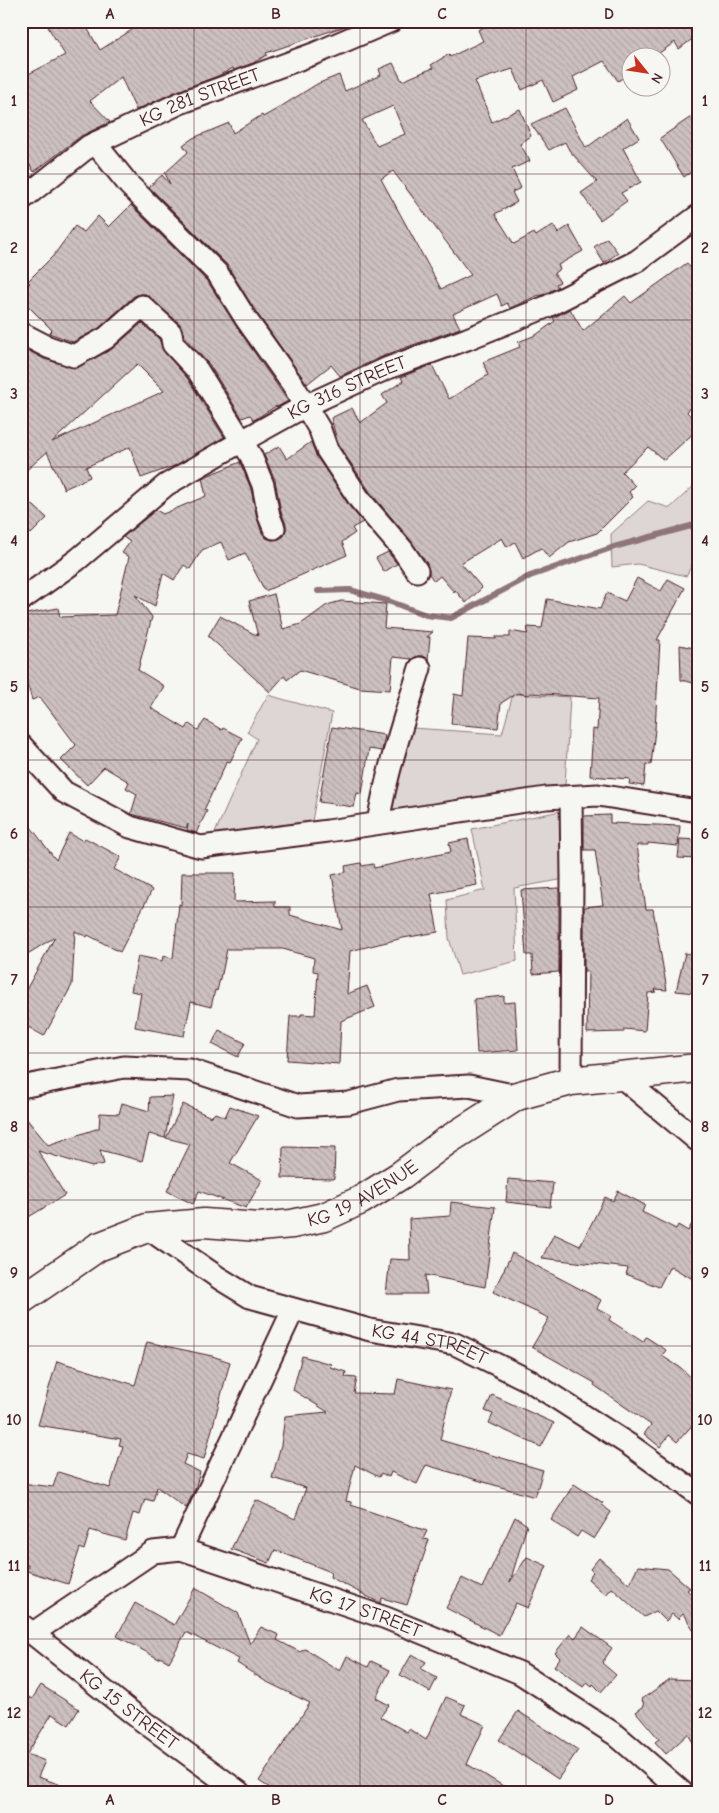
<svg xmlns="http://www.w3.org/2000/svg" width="719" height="1813" font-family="'Comic Neue',sans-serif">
<defs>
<pattern id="building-back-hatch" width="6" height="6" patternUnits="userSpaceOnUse" patternTransform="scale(1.25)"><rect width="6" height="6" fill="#ccc1c0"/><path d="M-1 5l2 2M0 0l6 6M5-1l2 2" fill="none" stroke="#b1a5a5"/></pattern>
</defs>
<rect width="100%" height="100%" fill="#f6f6f2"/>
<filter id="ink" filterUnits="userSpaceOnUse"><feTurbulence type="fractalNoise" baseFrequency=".02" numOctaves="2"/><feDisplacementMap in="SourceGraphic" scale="10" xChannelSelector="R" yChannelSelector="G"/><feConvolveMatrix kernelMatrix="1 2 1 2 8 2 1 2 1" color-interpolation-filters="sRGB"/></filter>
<g filter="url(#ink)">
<!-- green -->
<g fill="#ddd6d5" stroke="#947a80">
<path d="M698 482V553L686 576 638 564 612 567 611 534 648 501 670 508Z"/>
<path d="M513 694 570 697 565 785 386 815 412 728 502 734Z"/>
<path d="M268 695 332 713 312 821 214 835 257 739 247 732Z"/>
<path d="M561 811 565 879 514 888 517 961 460 975 449 938 447 900 485 890 472 829Z"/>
</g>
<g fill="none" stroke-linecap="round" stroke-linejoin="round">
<!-- stream -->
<path stroke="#8e747a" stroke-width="6" d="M318 591 350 590 391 602 426 615 451 618 530 576 614 547 698 524"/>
</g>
<!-- building -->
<g fill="url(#building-back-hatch)" stroke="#4a1f2b" fill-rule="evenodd">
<path d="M57 21H83L100 50 146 21H351V24L266 53 267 55 253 63 234 70 233 68 218 76 175 92 136 110 121 77 90 101 110 122 81 136 34 172 30 165 21 172V78L65 55 48 27Z"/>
<path d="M498 21H684L695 37 679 49 675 42 652 58H632V72L618 81 604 61 573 77 578 90 553 102 543 80 522 90 513 69 475 81 492 122 520 109 531 136 520 144 530 161 512 169 521 188 512 192 517 202 495 214 514 244 534 233 536 236 553 225 558 233 569 226 583 251 558 265 560 269 554 273 560 282 556 284 558 287 541 296 539 295 510 308 507 303 502 306 497 294 453 314 460 328 388 354 340 376 331 365 307 384 256 312 227 265 149 187 162 175 170 184 165 173 188 152 183 145 193 138 229 123 233 133 262 115 263 117 277 109 317 84 339 75 345 91 381 75 379 69 393 63 402 81 433 68 431 65 449 54 450 57 483 41 478 30ZM393 106 405 134 377 146 362 120ZM393 171 471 275 441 289 381 179Z"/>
<path d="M565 108 586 148 627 118 639 138 623 148 641 182 621 193 627 201 600 220 581 193 597 182 569 150 565 142 549 150 531 124Z"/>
<path d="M691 117 698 127V167L684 177 660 138Z"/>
<path d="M131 205 208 282 236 326 288 401 277 407 276 406 254 420 250 415 242 418 209 364 185 338 180 324 146 294H140L134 296 99 328 73 342 49 333 52 330 21 299V292L30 283 28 281 54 255 75 226 84 232 98 216 109 227Z"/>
<path d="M607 238 618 253 604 263 594 247Z"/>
<path d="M687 263 698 278V396L687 412 698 424V429L664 460 648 447 622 472 635 486 629 492 633 497 597 533 569 542 549 558 541 548 523 558 515 542 507 547 502 538 461 563 482 588 466 603 455 590 454 592 440 576 434 581 429 574V570L427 564 412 542 370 492 338 444 331 418 352 408 360 423 387 403 382 395 403 381 401 377 432 365 449 399 488 375 483 362 520 347 518 342 536 335 555 321 553 318 570 309 583 331 625 296 631 303Z"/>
<path d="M142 323 159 339 164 352 188 379 224 437 174 466 141 478 130 447 86 467 90 477 64 489 47 452 21 475V359L29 351 44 359 76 368 112 349ZM137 364 164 391 52 442 125 375Z"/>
<path d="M311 442 317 457 350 507 363 522 352 528 355 533 342 542 347 555 265 591 245 553 229 560 221 542 202 550 190 569 184 565 174 580 163 573 155 606 135 595 152 617 138 670 164 686 151 708 186 729 189 724 198 730 205 720 222 730 223 728 242 738 230 762 227 761 204 810 207 811 196 833 187 830 188 824 186 828 135 815 131 814 137 794 126 788 129 782 104 767 87 785 61 760 76 745 40 697 32 700 21 662V615L58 608 60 617 115 615 129 557 122 553 130 542 123 537 156 510 163 514 206 496 202 478 240 462 251 489 257 518 262 533 266 538 272 540 279 539 284 536 286 530V524L281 512 275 480 264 455 279 446 287 459Z"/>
<path d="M21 494 47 518 31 534 21 525Z"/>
<path d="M388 552 397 564 384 572 376 558Z"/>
<path d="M637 578 661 591 668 579 685 588 657 640H660L655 729 651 765 646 764 644 786 629 784 630 779 590 776 593 729 597 730 599 698 530 693 529 695 517 693 501 703 498 728 451 724 454 694 463 696 468 638 496 639 495 637H510V631L527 634 528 627 542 628 547 599 600 609 607 593 625 601Z"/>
<path d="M274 594 283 629 301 624 327 605 341 601 386 604 384 628 433 632 427 637H430L428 659 423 656H418L412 659 393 657 390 690 360 688 300 670 287 680 284 676 270 692 208 636 220 616 258 636 249 601Z"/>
<path d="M680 645 698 649V684L681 680Z"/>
<path d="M332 727 385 735 382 751 369 749 362 794 357 793 354 807 319 802Z"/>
<path d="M21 814 56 860 69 833 83 841 85 838 121 857 114 869 152 890 120 952 88 935 87 937 75 931 72 985 44 1036 21 1023V999L55 937 21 958Z"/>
<path d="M610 815V823L680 826 678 846 648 843V845H637L646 909H653L667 990 655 989 656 992 648 993 645 1031 624 1029V1032L587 1033 588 971H584V907L603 905 595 850H584V816Z"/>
<path d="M468 839 477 885 431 894 438 932 403 938 350 951 347 994 367 986 375 1007 341 1021 339 1064 287 1060 290 1016H301V1014L315 1015 318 972 313 971 314 958 283 949H227L222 974H221L217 991 215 990 211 1007 191 1002 184 1036 135 1027 141 993 131 991 138 956 162 961 163 956 173 958 179 904 181 905 182 873H235L234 902 275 901V907H290V915L342 930 332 875 346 872 345 866 361 863 362 866 373 864 374 868 451 852 449 843Z"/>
<path d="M680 839 698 840V859L678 858Z"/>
<path d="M559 888V972L533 974 532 955H526L521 890Z"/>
<path d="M685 953 698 956V971L694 993 676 991Z"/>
<path d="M504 996V1003L515 1002 518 1050 477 1053 474 999Z"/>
<path d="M219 1030 245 1043 238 1057 212 1044Z"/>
<path d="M173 1096 165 1138 149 1134 142 1161 100 1150 104 1164 92 1167 38 1151 65 1195 27 1218 21 1209V1112L48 1145 99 1128 100 1113 119 1114 122 1103 149 1111 150 1097Z"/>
<path d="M183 1104 211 1117 215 1113 225 1117 230 1106 258 1116 230 1163 262 1180 246 1208 199 1191 193 1204 167 1191 190 1144 166 1138Z"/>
<path d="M283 1147 335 1148 334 1179 282 1178Z"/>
<path d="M508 1179 553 1183 550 1207 506 1202Z"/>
<path d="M618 1191 645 1205 642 1212 676 1229 678 1225 688 1231 698 1213V1282L670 1266 659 1287 626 1274 628 1268 542 1258 554 1234 580 1246 605 1197 613 1201Z"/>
<path d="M451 1202 495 1207 485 1287 425 1275 427 1294H386L390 1259 410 1260 409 1219 450 1216Z"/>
<path d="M512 1253 601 1300 597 1308 611 1316 609 1320 643 1342 646 1337 666 1350 662 1356 681 1368 698 1384V1419L677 1442 669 1435 660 1447 644 1434 651 1425 594 1385 595 1383 532 1347 549 1318 493 1292Z"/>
<path d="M147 1342 212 1356 230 1362 204 1459 187 1454 183 1464 200 1472 195 1489 186 1508 157 1487 153 1501 145 1499 140 1515 133 1513 125 1540 90 1530 84 1550 80 1548 68 1584 27 1571 28 1565 21 1564V1483L53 1487 58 1472 110 1488 123 1446 119 1445 121 1439 38 1425 57 1361 135 1385Z"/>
<path d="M302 1356 331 1364 330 1367 346 1372 345 1377 357 1378 354 1393 395 1394 398 1379 451 1390 440 1440 543 1470 535 1497 426 1465 417 1484 391 1472 389 1477 381 1473 379 1477 355 1465 346 1501 351 1502V1505L427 1531 423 1539 429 1540 407 1605 382 1598 380 1603 330 1577 331 1572 275 1550 269 1563 231 1549 256 1500 295 1519 306 1488 272 1478 281 1445 285 1416 328 1412 293 1390Z"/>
<path d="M492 1395 554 1423 541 1447 489 1423 493 1414 485 1411Z"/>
<path d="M574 1484 603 1503 601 1505 611 1512 594 1539 581 1531 577 1537 551 1520Z"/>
<path d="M515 1517 527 1525 510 1582 527 1557 547 1566 528 1608 516 1603 499 1635 446 1608 462 1578 482 1588Z"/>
<path d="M599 1558 629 1584 638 1566 668 1569 690 1588 687 1590 698 1601V1636L683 1614 678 1619 672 1614 666 1621 656 1611 644 1617 612 1588 606 1595 588 1579 593 1572 590 1569Z"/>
<path d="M195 1588 238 1613 250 1644 261 1627 279 1635 277 1640 300 1652 305 1649 340 1671 347 1656 368 1667 371 1661 390 1670 376 1698 389 1705 380 1717 407 1732 409 1729 426 1740 446 1697 465 1705 461 1714 485 1725 467 1764 513 1792H276L259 1781 310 1703 265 1681 237 1663 239 1659 186 1632 169 1662 160 1657 159 1659 117 1636 135 1603 174 1625Z"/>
<path d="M583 1627 612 1648 602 1663 616 1675 601 1692 593 1684 592 1686 587 1682 583 1687 554 1666 560 1658 555 1653 570 1634 575 1638Z"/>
<path d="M412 1654 426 1662 421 1669 437 1678 430 1692 400 1675Z"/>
<path d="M670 1679 698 1680V1751L688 1734 666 1754 655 1742 659 1739 636 1712 644 1706 642 1699Z"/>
<path d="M41 1685 79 1709 69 1725 52 1714 27 1754 45 1761 38 1777 73 1789 72 1792H21V1693L32 1699Z"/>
<path d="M518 1711 578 1750 558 1779 499 1740Z"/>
</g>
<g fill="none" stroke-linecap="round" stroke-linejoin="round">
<!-- minor casing -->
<g stroke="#4a1f2b" stroke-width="25">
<g id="minor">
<path d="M95 143 129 185 218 274 246 319 293 385 320 430 327 450 360 500 402 549 417 571"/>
<path id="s1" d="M21 200 89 146 180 103 316 53 391 21"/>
<path d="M21 333 48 347 74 356 106 338 142 306 171 333 173 344 198 371 251 456 263 485 269 516 274 528"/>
<path id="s2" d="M21 600 77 560 166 485 242 441 305 406 388 368 467 339 546 307 637 261 698 216"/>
<path d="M21 745 64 792 130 827 201 847 328 831 546 798 598 795 698 811"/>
<path d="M571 797 572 878 571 1081"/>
<path d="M378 823C387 770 404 719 420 668"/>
<path d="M620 1076 698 1141"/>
<path d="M21 1087 124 1067 190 1070 298 1106 349 1103 398 1090 469 1086 517 1096"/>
<path id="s3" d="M147 1228 219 1278 250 1297 370 1330 455 1344 530 1381 631 1446 698 1494"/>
<path d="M181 1549 293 1310"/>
<path id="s4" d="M23 1626 136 1716 239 1792"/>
<path id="s5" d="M33 1633 153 1552 181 1549 386 1618 520 1673 616 1735 682 1792"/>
</g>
</g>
<!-- secondary casing -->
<g stroke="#4a1f2b" stroke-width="31">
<g id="secondary">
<path id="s6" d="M21 1300 98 1247 147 1228 204 1223 259 1227 292 1224 324 1217 361 1200 401 1175 445 1142 517 1096 571 1081 698 1068"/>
</g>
</g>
<!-- minor -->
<use href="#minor" stroke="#f6f6f2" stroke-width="21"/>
<!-- secondary -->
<use href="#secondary" stroke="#f6f6f2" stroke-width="28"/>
</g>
</g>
<!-- grid -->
<path fill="none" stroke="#4a1f2b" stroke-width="1" stroke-opacity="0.55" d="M194 21V1792M360 21V1792M526 21V1792M21 174H698M21 320H698M21 467H698M21 614H698M21 760H698M21 907H698M21 1053H698M21 1200H698M21 1346H698M21 1492H698M21 1639H698"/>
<g text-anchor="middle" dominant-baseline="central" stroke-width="4.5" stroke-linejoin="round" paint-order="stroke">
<!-- street labels -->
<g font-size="19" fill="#4a1f2b" stroke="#f6f6f2">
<text stroke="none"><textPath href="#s1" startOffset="208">KG 281 STREET</textPath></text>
<text stroke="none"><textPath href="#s2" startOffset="391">KG 316 STREET</textPath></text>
<text stroke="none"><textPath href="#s6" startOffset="369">KG 19 AVENUE</textPath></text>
<text stroke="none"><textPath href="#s3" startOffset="310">KG 44 STREET</textPath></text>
<text stroke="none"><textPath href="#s5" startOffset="368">KG 17 STREET</textPath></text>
<text stroke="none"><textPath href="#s4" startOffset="135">KG 15 STREET</textPath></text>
</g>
</g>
<!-- margin -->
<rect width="719" height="1813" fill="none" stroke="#f6f6f2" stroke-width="55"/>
<!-- north arrow -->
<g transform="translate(646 72) rotate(120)"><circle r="24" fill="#f6f6f2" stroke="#b1a0a2"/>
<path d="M0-4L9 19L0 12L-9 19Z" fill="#c8321e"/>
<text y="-8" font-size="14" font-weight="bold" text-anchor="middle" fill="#4a1f2b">N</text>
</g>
<rect x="28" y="28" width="664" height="1758" fill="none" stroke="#4a1f2b" stroke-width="2"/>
<g font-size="16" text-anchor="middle" font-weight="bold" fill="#4a1f2b">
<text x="110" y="19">A</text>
<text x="276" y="19">B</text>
<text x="442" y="19">C</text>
<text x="609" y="19">D</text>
<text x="14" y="106">1</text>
<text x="705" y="106">1</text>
<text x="14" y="253">2</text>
<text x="705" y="253">2</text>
<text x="14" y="399">3</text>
<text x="705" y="399">3</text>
<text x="14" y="546">4</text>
<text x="705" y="546">4</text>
<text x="14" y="692">5</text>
<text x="705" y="692">5</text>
<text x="14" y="839">6</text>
<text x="705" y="839">6</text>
<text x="14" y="985">7</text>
<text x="705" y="985">7</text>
<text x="14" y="1132">8</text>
<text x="705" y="1132">8</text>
<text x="14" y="1278">9</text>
<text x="705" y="1278">9</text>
<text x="14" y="1425">10</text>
<text x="705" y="1425">10</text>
<text x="14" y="1571">11</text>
<text x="705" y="1571">11</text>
<text x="14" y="1718">12</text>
<text x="705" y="1718">12</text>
<text x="110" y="1805">A</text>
<text x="276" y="1805">B</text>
<text x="442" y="1805">C</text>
<text x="609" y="1805">D</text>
</g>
</svg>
